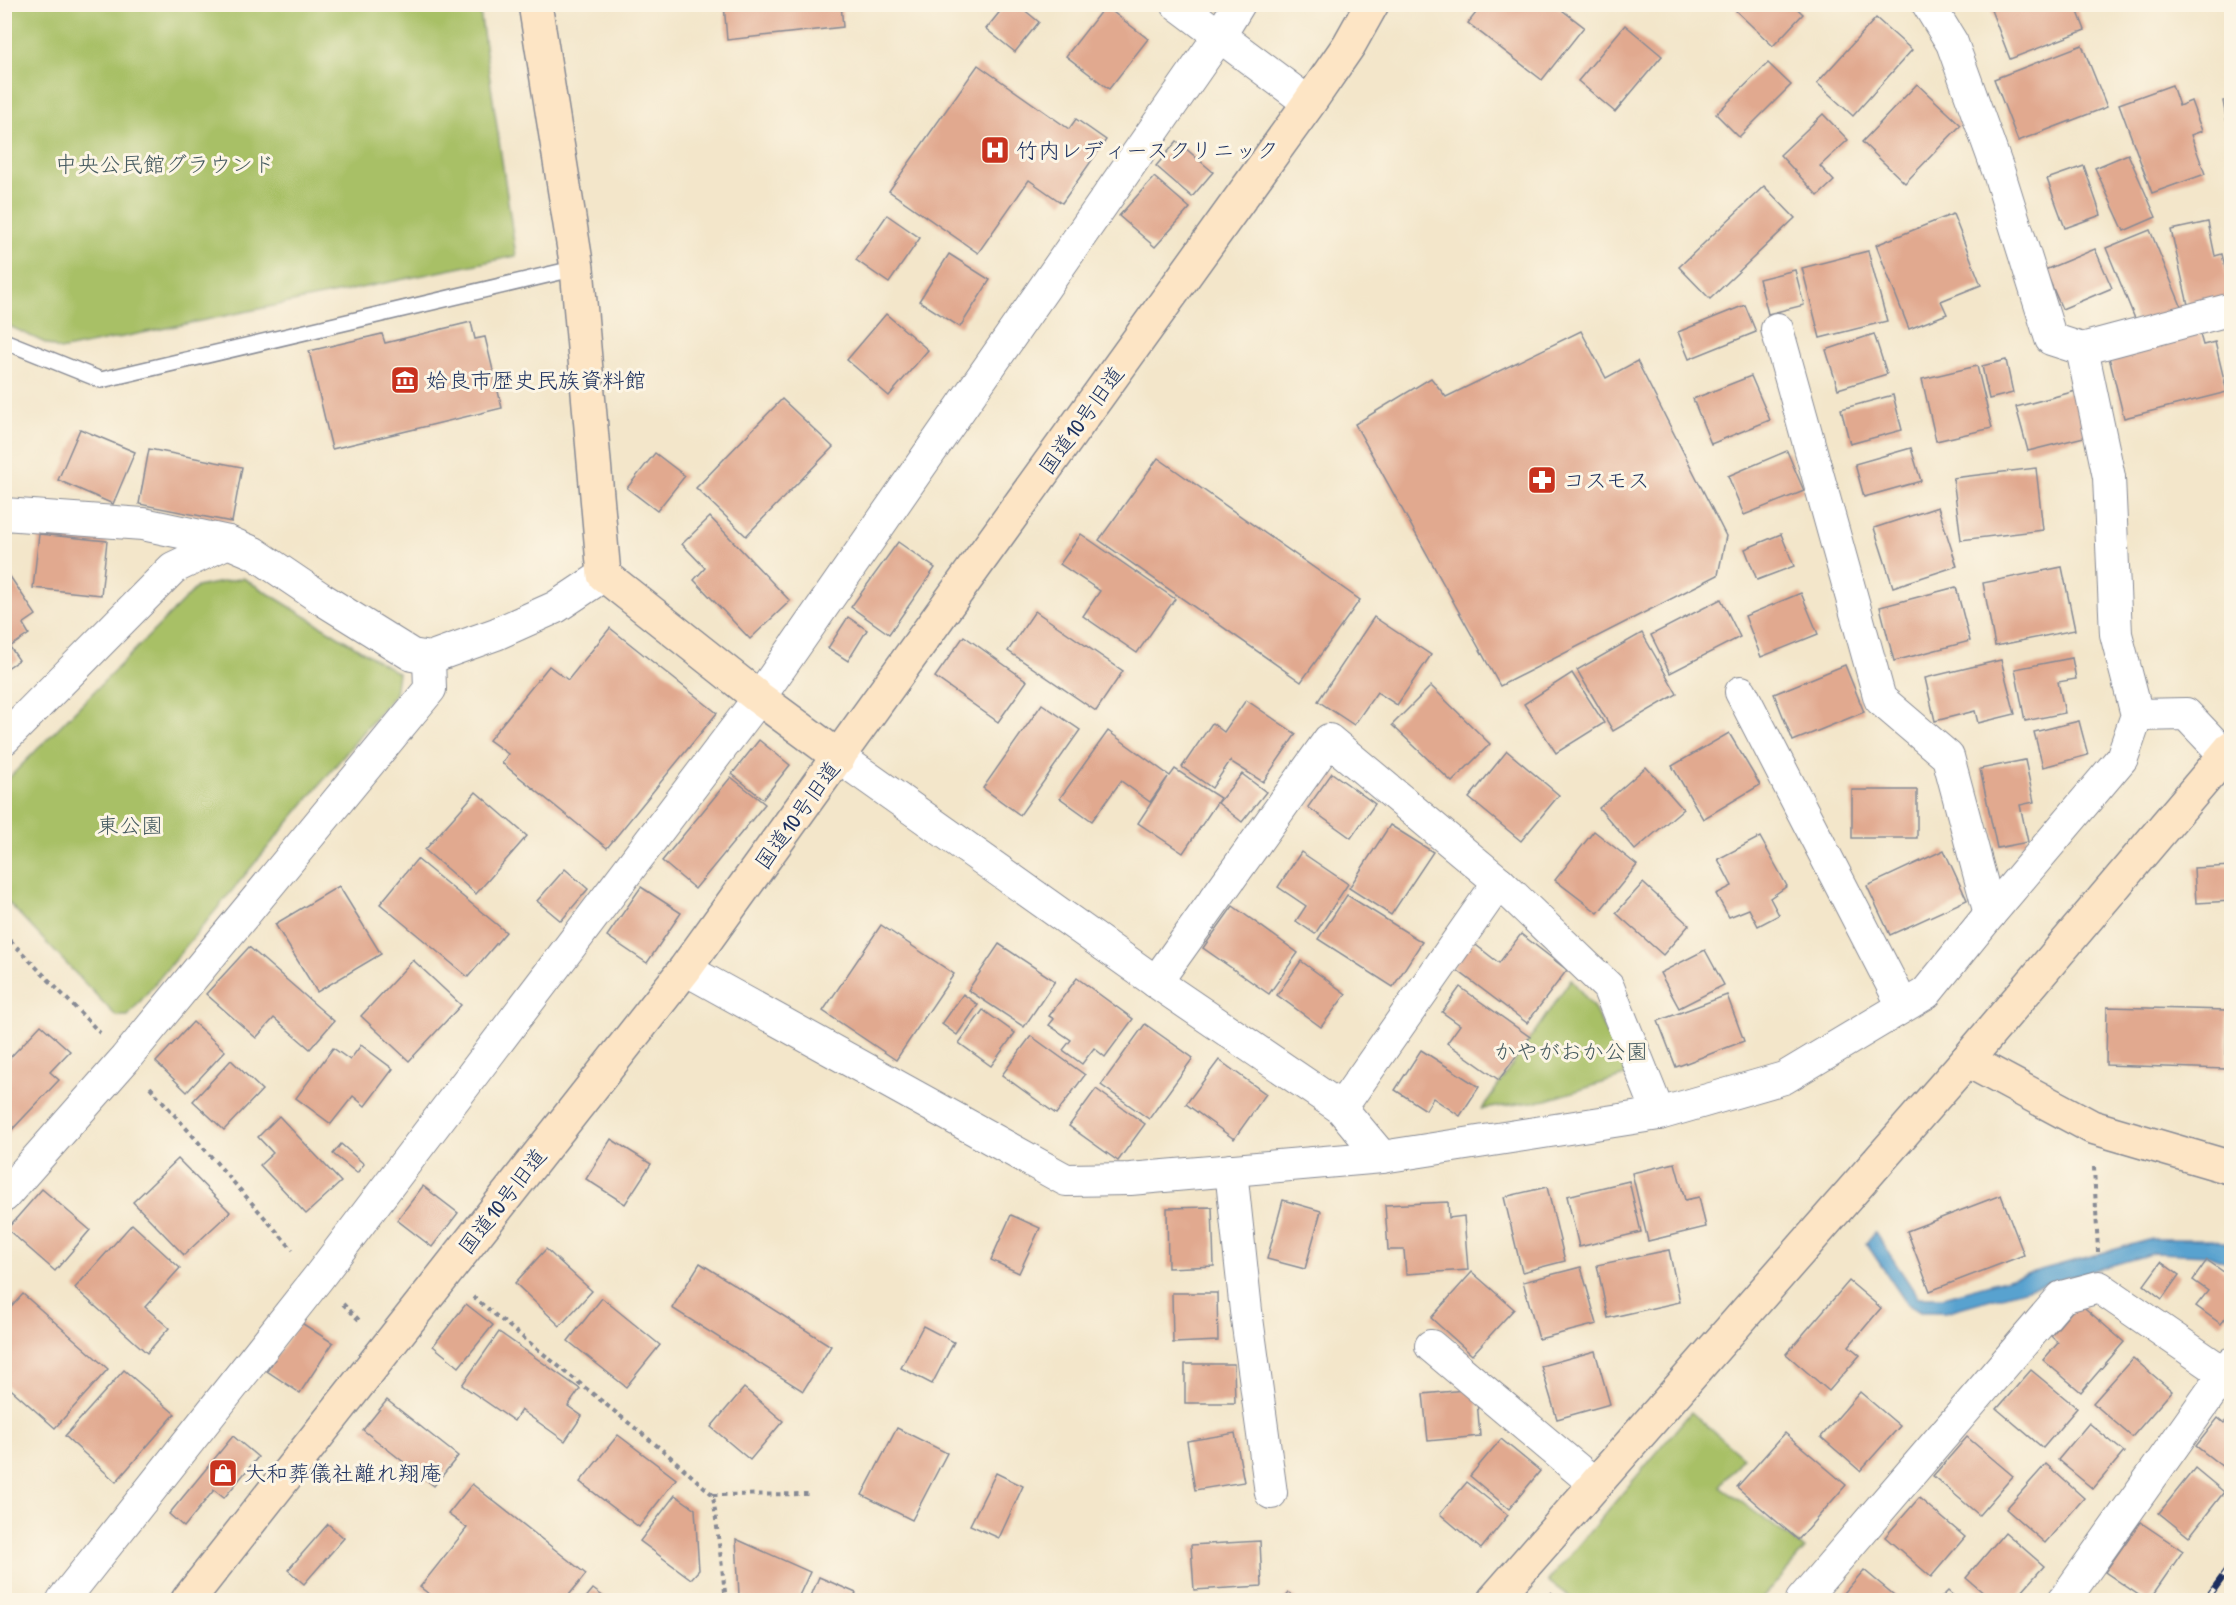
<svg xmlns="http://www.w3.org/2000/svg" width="2236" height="1605" font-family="'Patrick Hand','Klee One',sans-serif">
<rect width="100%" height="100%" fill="#fcf5e5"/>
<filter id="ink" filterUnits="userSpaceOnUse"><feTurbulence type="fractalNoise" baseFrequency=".0167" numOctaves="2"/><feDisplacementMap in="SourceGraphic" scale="12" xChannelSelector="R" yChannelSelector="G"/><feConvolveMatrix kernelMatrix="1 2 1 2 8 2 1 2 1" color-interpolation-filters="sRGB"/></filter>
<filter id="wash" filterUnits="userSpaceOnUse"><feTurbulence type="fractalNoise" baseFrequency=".008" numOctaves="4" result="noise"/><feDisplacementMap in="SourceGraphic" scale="24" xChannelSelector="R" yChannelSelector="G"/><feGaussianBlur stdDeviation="1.35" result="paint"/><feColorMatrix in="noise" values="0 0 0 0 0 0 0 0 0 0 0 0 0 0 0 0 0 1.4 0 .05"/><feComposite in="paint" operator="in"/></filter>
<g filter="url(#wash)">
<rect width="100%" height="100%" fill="#f3e6ca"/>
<!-- green -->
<g fill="#a8c066" stroke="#627862" stroke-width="1.5">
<path d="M5 4 479 5 516 256 60 350 5 324Z"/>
<path d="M243 578 398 673 395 694 128 1016H116L5 899V782L197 587Z"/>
<path d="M1571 979 1593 1007 1628 1075 1547 1100 1482 1109Z"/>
<path d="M1691 1412 1743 1457 1720 1486 1805 1549 1761 1600H1574L1548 1581Z"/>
</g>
<!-- water -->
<path fill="#58a2cf" stroke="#3a6896" stroke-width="1.5" d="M1875 1232 1918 1297H1943L2152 1239H2213L2231 1245V1264L2208 1255 2155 1253 1945 1312H1920L1907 1304 1866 1243Z"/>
<g id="blocks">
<!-- building -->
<g fill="#e1a98f">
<path d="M724 4H841L843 27 727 40Z"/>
<path d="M1006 4H1017L1039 22 1015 52 986 29Z"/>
<path d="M1483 4H1554L1584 27 1542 80 1468 23Z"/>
<path d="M1741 4H1792L1803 14 1773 46 1736 11Z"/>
<path d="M2006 4H2075L2085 30 2010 59 1991 10Z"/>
<path d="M1105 6 1148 39 1109 89 1066 56Z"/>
<path d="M1876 18 1912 50 1853 116 1817 83Z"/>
<path d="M1625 25 1662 56 1615 112 1578 81Z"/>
<path d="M2082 45 2107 107 2018 141 1994 79Z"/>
<path d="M1768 63 1791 85 1739 137 1716 114Z"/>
<path d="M978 65 1069 129 1076 119 1106 140 1062 203 1029 180 978 253 889 191Z"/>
<path d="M1917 84 1961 125 1905 183 1862 142Z"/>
<path d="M2172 85 2179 106 2191 101 2202 131 2191 135 2205 174 2152 193 2119 104Z"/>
<path d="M2232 99V139H2230L2223 101Z"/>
<path d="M1823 114 1848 140 1820 166 1834 181 1818 196 1780 155Z"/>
<path d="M1177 141 1213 172 1192 197 1156 166Z"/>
<path d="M2128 154 2156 217 2124 231 2095 168Z"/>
<path d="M2084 166 2101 215 2065 228 2047 179Z"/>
<path d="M1154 177 1190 208 1155 247 1119 216Z"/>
<path d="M1764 186 1795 218 1710 299 1679 267Z"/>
<path d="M1953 214 1981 285 1941 301 1947 314 1909 329 1876 245Z"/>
<path d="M887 215 920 238 889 283 856 260Z"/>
<path d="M2208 222 2215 256 2222 254 2232 299 2189 309 2171 230Z"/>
<path d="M2150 230 2182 308 2138 326 2106 248Z"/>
<path d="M2095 249 2112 288 2062 309 2045 270Z"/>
<path d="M1868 251 1887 321 1820 338 1802 268Z"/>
<path d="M949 254 990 280 960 327 919 301Z"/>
<path d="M1795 270 1804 305 1768 314 1759 279Z"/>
<path d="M1745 305 1756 332 1689 359 1678 332Z"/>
<path d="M886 314 928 350 889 396 847 360Z"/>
<path d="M471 322 475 339 485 337 502 408 332 449 309 351 382 334 385 343Z"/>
<path d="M1581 331 1606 378 1637 361 1726 536 1718 575 1500 686 1355 424 1431 378 1446 397Z"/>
<path d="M2199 331 2203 345 2215 342 2227 392 2124 418 2108 353Z"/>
<path d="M1874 334 1887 374 1838 389 1826 350Z"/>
<path d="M2006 360 2013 393 1989 399 1982 366Z"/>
<path d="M1977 366 1992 428 1936 441 1922 379Z"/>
<path d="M1751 376 1770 420 1711 444 1693 399Z"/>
<path d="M2076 391 2088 436 2028 451 2016 407Z"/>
<path d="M1893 395 1902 430 1850 444 1841 409Z"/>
<path d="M782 399 833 447 746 536 696 488Z"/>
<path d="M80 429 135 452 113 504 58 480Z"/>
<path d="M1911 448 1921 481 1864 497 1855 464Z"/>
<path d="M149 449 242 467 232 522 139 504Z"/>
<path d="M1787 451 1804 491 1744 515 1728 476Z"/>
<path d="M655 453 685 476 657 511 627 488Z"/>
<path d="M1158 458 1360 600 1301 682 1099 540Z"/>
<path d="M2036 468 2043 530 1961 540 1953 478Z"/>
<path d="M1938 507 1957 566 1893 587 1874 528Z"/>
<path d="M710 517 790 601 750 639 694 580 705 568 682 544Z"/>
<path d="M39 534 107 541 101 595 33 588Z"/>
<path d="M1081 534 1175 599 1137 653 1083 616 1100 591 1060 564Z"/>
<path d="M1781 534 1794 566 1757 580 1745 549Z"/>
<path d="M898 542 935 568 889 634 851 607Z"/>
<path d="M2062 567 2075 630 1995 646 1983 583Z"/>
<path d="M7 572 36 615 23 624 29 634 10 647 19 660 4 670V574Z"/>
<path d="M1956 587 1970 641 1894 661 1880 607Z"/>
<path d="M1801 593 1818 634 1761 657 1745 616Z"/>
<path d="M1721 599 1740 637 1670 673 1651 635Z"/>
<path d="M1035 611 1123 671 1096 711 1008 651Z"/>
<path d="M848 617 867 630 848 661 828 648Z"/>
<path d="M1374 617 1431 655 1397 705 1377 692 1354 725 1318 701Z"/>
<path d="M610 628 717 713 607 848 502 763 508 754 489 740 549 666 568 680Z"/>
<path d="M1642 633 1677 694 1613 731 1577 670Z"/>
<path d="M964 636 1027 681 998 722 935 677Z"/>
<path d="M2072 658 2076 679 2058 682 2065 713 2025 721 2015 669Z"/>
<path d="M2001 660 2015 714 1978 723 1975 711 1935 721 1925 678Z"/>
<path d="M1845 665 1864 712 1793 741 1774 694Z"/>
<path d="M1572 673 1604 723 1556 753 1524 704Z"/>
<path d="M1431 686 1490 744 1452 782 1392 725Z"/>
<path d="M1246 700 1296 734 1263 782 1230 761 1212 788 1182 767 1212 723 1224 732Z"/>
<path d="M1042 704 1080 730 1020 815 983 788Z"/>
<path d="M2079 721 2088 755 2043 767 2034 732Z"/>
<path d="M1108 731 1170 776 1175 769 1220 798 1183 853 1138 823 1168 777 1150 802 1121 781 1092 821 1060 798Z"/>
<path d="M1729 733 1760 785 1703 819 1672 766Z"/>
<path d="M759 740 790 765 763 799 732 774Z"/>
<path d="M1507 751 1559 795 1521 841 1469 798Z"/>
<path d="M2025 760 2034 802 2020 805 2028 842 1997 848 1980 769Z"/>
<path d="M1646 767 1683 809 1635 850 1599 808Z"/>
<path d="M1332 773 1375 804 1351 838 1308 807Z"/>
<path d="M1242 774 1266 792 1242 822 1218 803Z"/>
<path d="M731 777 765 804 695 889 662 861Z"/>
<rect x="1852" y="790" width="65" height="48"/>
<path d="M476 792 527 836 476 894 425 850Z"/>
<path d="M1390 825 1433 852 1391 915 1349 888Z"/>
<path d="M1594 831 1637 865 1598 913 1555 880Z"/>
<path d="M1760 837 1787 886 1770 898 1779 915 1758 926 1749 909 1729 917 1716 894 1732 886 1718 859Z"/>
<path d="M1944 850 1967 900 1890 935 1867 886Z"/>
<path d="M1301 852 1348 884 1315 934 1296 921 1306 906 1278 887Z"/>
<path d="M417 859 506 932 468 977 380 904Z"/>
<path d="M2232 866V901L2196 903 2194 868Z"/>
<path d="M565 869 588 889 561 921 537 901Z"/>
<path d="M1643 883 1689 925 1663 955 1616 913Z"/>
<path d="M339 886 381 954 317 992 275 924Z"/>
<path d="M641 887 681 913 647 963 607 936Z"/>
<path d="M1347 895 1422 942 1393 987 1318 939Z"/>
<path d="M1233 906 1298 953 1269 994 1203 948Z"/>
<path d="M881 925 954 974 896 1060 823 1011Z"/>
<path d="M1521 934 1567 970 1527 1023 1453 967 1472 942 1499 963Z"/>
<path d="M999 944 1055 981 1024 1027 968 990Z"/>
<path d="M249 947 334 1021 310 1049 274 1018 256 1038 206 994Z"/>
<path d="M1705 950 1724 985 1679 1008 1660 973Z"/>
<path d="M413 960 461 1005 409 1061 361 1016Z"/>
<path d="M1301 961 1346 994 1321 1027 1277 995Z"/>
<path d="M1077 978 1133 1019 1105 1057 1094 1048 1082 1064 1063 1050 1071 1040 1049 1025 1054 1019 1049 1016Z"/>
<path d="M1460 987 1530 1037 1499 1080 1447 1043 1460 1025 1442 1012Z"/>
<path d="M963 994 978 1005 957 1035 942 1024Z"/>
<path d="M1727 995 1744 1041 1676 1067 1658 1021Z"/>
<path d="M2107 1007 2227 1010 2226 1069 2106 1065Z"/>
<path d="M983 1010 1015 1033 991 1066 959 1043Z"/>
<path d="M193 1022 225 1051 187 1092 156 1062Z"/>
<path d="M1145 1024 1193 1058 1149 1119 1101 1085Z"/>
<path d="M41 1025 70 1051 50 1072 59 1080 7 1135 4 1133V1064Z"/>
<path d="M1031 1036 1085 1075 1056 1114 1002 1075Z"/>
<path d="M361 1045 393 1069 365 1106 353 1096 331 1124 296 1098 333 1048 350 1060Z"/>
<path d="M1421 1050 1479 1087 1460 1116 1433 1098 1426 1110 1395 1090Z"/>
<path d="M231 1060 262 1090 224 1130 193 1101Z"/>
<path d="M1219 1060 1266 1094 1234 1139 1186 1104Z"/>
<path d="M1096 1089 1145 1124 1118 1161 1069 1126Z"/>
<path d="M279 1116 341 1182 306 1214 260 1165 273 1153 258 1137Z"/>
<path d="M611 1139 651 1164 625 1204 586 1179Z"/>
<path d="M341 1144 364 1164 357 1173 333 1154Z"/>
<path d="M178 1159 230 1212 184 1255 133 1202Z"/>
<path d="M1675 1163 1685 1200 1699 1197 1706 1227 1648 1241 1632 1173Z"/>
<path d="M1629 1181 1641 1232 1579 1247 1567 1196Z"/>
<path d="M423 1186 458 1213 432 1247 397 1220Z"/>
<path d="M1547 1187 1565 1261 1522 1272 1504 1197Z"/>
<path d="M42 1189 90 1230 55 1271 7 1229Z"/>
<path d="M2001 1195 2024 1255 1930 1291 1907 1231Z"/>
<path d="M1283 1200 1321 1211 1305 1269 1267 1259Z"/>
<path d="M1448 1202 1449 1218 1464 1216 1468 1270 1406 1274 1404 1250H1388L1385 1205Z"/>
<path d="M1212 1207 1214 1266 1168 1268 1167 1208Z"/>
<path d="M1011 1215 1040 1228 1019 1273 991 1260Z"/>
<path d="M132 1224 180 1268 145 1307 169 1328 147 1353 75 1288Z"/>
<path d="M546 1249 592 1291 560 1326 515 1283Z"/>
<path d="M1669 1250 1680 1302 1608 1318 1597 1265Z"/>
<path d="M2207 1260 2232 1278V1309L2221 1324 2196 1306 2208 1291 2193 1280Z"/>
<path d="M2161 1262 2179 1275 2162 1299 2144 1285Z"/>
<path d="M700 1263 831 1346 803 1391 672 1308Z"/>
<path d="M1581 1267 1597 1324 1539 1339 1523 1282Z"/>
<path d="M1472 1272 1514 1309 1472 1355 1431 1318Z"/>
<path d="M1849 1281 1881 1308 1849 1346 1860 1355 1829 1391 1786 1354Z"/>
<path d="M1172 1293H1217L1218 1341 1173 1343Z"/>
<path d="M23 1294 108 1369 55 1428 4 1383V1315Z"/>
<path d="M602 1298 660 1345 626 1387 568 1341Z"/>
<path d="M2079 1303 2124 1342 2081 1392 2043 1360 2058 1343 2051 1336Z"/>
<path d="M466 1304 493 1325 459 1367 433 1346Z"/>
<path d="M300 1322 333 1343 300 1393 267 1371Z"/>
<path d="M923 1326 954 1342 932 1384 901 1368Z"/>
<path d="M499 1332 580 1389 568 1406 582 1416 565 1441 521 1410 514 1421 462 1385Z"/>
<path d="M1595 1351 1610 1404 1557 1419 1541 1366Z"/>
<path d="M2133 1358 2172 1391 2132 1437 2093 1403Z"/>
<path d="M1185 1364H1234L1235 1403H1185Z"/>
<path d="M124 1370 175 1414 116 1482 65 1436Z"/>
<path d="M2031 1370 2077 1408 2043 1448 1997 1409Z"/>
<path d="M744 1388 783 1421 750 1460 711 1427Z"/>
<path d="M1476 1389 1480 1436 1428 1441 1423 1394Z"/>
<path d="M1860 1392 1900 1426 1860 1471 1821 1437Z"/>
<path d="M387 1400 458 1456 434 1486 363 1430Z"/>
<path d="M2232 1414V1474L2196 1446 2218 1418 2224 1423Z"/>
<path d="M2089 1423 2124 1452 2093 1489 2058 1460Z"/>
<path d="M897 1428 947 1453 912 1520 862 1495Z"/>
<path d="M1235 1433 1244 1482 1195 1490 1187 1441Z"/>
<path d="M1785 1433 1846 1485 1798 1540 1737 1487Z"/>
<path d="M618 1435 676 1479 639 1527 580 1482Z"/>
<path d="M233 1436 258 1457 224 1498 214 1490 184 1527 169 1514Z"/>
<path d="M1967 1437 2013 1476 1979 1515 1933 1476Z"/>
<path d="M1501 1439 1540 1471 1509 1509 1470 1476Z"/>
<path d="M2046 1464 2084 1498 2045 1543 2006 1509Z"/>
<path d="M2195 1468 2224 1492 2189 1537 2159 1513Z"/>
<path d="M996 1473 1023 1486 999 1538 970 1525Z"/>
<path d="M1467 1482 1508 1515 1481 1549 1440 1514Z"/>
<path d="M472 1484 586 1574 565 1600H437L420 1587 467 1528 448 1514Z"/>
<path d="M675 1495 695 1509 699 1570 691 1579 640 1541Z"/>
<path d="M1919 1498 1965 1537 1931 1577 1885 1537Z"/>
<path d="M2140 1522 2183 1551 2149 1600H2146L2105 1572Z"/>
<path d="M328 1524 344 1538 304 1584 288 1570Z"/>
<path d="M2005 1532 2044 1566 2014 1600H1992L1966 1578Z"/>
<path d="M736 1539 810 1572 797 1600H751L739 1595Z"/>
<path d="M1260 1541 1262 1586 1194 1590 1191 1545Z"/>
<path d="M1864 1570 1900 1600H1838Z"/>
<path d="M819 1577 856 1593 853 1600H821L811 1596Z"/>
<path d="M593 1589 608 1600H584Z"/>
<path d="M1948 1591 1958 1600H1939Z"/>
<path d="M1289 1593 1298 1600H1283Z"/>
</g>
</g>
</g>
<g filter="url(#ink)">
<use href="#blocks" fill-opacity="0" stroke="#878a94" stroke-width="1.5"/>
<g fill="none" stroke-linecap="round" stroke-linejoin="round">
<!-- lane casing -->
<g stroke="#878a94" stroke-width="18">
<path id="lane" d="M4 341 101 380 577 268"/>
</g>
<!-- street casing -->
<g stroke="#878a94" stroke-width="34">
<g id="street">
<path d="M1177 4 1309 103"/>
<path d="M1928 4 1952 43 1999 173 2051 339 2082 349 2232 309"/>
<path d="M1777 329 1880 699 1948 757 1990 914"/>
<path d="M4 514 143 524 228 542"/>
<path d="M1741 692 1903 1006"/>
<path d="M2137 715 2186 714 2225 755"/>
<path d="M4 739 173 568 228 542 254 553 322 599 412 655 429 658 496 634 556 607 604 575"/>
<path d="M839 757 1156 982 1341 1108 1382 1157"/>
<path d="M685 969 1066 1180 1130 1179 1382 1157 1659 1114 1784 1078 1926 993 1990 914 2122 758 2137 715 2116 634 2109 477 2082 349"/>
<path d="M1156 982 1329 740 1499 882 1608 987 1659 1114"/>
<path d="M1341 1108 1499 882"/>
<path d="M1231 1170 1246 1311 1271 1493"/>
<path d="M4 1196 125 1059 430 689 429 658"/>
<path d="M1431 1346 1595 1484"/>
<path d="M63 1600 318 1278 759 698 1220 35 1239 4"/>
<path d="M1802 1600 2062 1297 2099 1287 2224 1373"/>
<path d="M2064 1600 2232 1363"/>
</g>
</g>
<!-- secondary casing -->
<g stroke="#878a94" stroke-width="36">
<g id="secondary">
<path d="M535 4 577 268 604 575 759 698 839 757"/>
<path d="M1967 1060 2092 1127 2232 1168"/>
<path d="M188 1600 685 969 1309 103 1349 45 1372 4"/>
<path d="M1494 1600 1967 1060 2232 747"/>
</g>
</g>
<!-- path -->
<g stroke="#878a94" stroke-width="4" stroke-dasharray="4.5 4.5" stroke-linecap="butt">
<path d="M4 934 100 1033"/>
<path d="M150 1087 293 1250"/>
<path d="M2094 1167 2098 1252"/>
<path d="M473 1297 666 1453 713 1495 726 1600"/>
<path d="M343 1304 361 1322"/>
<path d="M713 1495 809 1494"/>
<path d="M1550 1593 1558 1600"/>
</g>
<!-- lane -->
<use href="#lane" stroke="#fff" stroke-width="15"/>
<!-- street -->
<use href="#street" stroke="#fff" stroke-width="32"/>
<!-- secondary -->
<use href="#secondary" stroke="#fde5c5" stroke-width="33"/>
<!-- rail casing -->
<g stroke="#1b2f5e" stroke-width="7">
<path id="rail" d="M2206 1600 2232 1564"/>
</g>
<!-- rail -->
<use href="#rail" stroke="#fcf5e5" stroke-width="4.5" stroke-dasharray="14" stroke-linecap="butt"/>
</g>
</g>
<!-- icons -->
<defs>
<g id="hospital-square" transform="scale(1.5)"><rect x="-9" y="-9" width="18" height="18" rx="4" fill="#c8321e" stroke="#fcf5e5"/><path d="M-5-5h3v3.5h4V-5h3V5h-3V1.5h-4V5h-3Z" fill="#fff"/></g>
<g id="museum-square" transform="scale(1.5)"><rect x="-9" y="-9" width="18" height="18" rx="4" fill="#c8321e" stroke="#fcf5e5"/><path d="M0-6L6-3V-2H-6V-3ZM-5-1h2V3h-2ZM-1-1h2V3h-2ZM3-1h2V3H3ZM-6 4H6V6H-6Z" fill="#fff"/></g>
<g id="pharmacy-square" transform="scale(1.5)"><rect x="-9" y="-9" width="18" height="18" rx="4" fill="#c8321e" stroke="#fcf5e5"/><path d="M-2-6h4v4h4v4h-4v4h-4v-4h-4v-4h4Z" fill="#fff"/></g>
<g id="shop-square" transform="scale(1.5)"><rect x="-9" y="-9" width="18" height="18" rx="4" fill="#c8321e" stroke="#fcf5e5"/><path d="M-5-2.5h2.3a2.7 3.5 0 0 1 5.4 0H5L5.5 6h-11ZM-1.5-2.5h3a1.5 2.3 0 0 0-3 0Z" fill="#fff"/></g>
</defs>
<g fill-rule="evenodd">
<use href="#hospital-square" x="995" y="150"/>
<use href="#museum-square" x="405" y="380"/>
<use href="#pharmacy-square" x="1542" y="480"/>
<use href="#shop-square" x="223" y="1473"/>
</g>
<g text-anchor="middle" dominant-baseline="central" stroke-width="6" stroke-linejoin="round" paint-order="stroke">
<!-- poi labels -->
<g font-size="22" fill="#1b2f5e" stroke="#fcf5e5" text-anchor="start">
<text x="1016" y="150">竹内レディースクリニック</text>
<text x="426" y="380">姶良市歴史民族資料館</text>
<text x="1563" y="480">コスモス</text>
<text x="244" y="1473">大和葬儀社離れ翔庵</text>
</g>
<!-- park labels -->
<g font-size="22" fill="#455a60" stroke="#fcf5e5">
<text x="165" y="164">中央公民館グラウンド</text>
<text x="130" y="825">東公園</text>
<text x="1571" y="1051">かやがおか公園</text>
</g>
<!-- street labels -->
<g font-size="22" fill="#1b2f5e" stroke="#fcf5e5">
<text transform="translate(1081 420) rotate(-54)">国道10号旧道</text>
<text transform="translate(797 815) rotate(-54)">国道10号旧道</text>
<text transform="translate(502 1201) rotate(-52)">国道10号旧道</text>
</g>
</g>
<!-- margin -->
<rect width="2236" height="1605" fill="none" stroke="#fcf5e5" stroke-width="24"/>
</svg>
